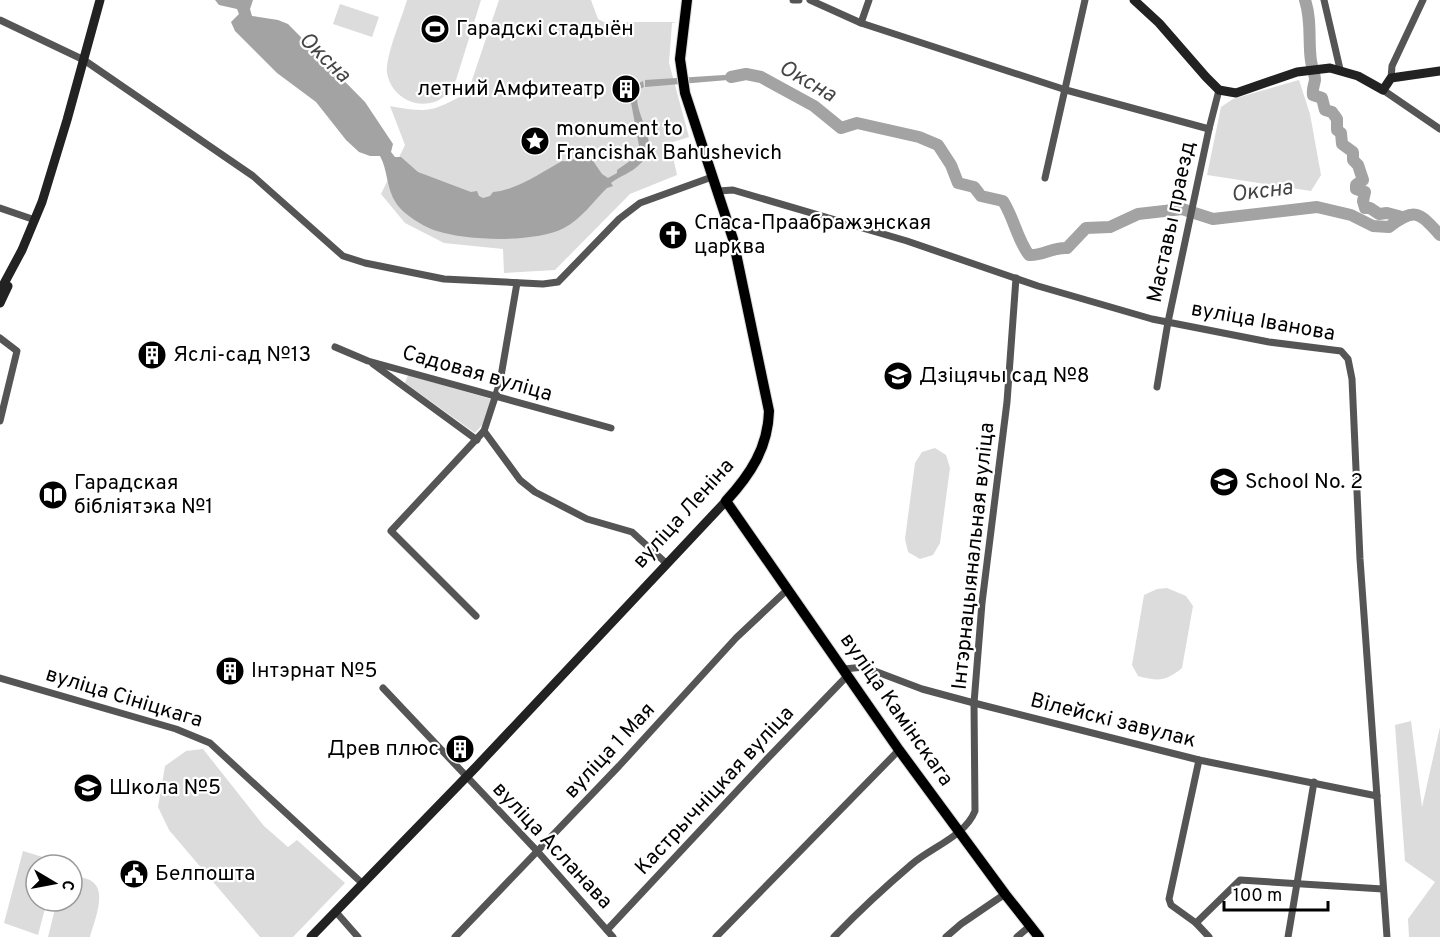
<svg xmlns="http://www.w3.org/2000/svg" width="1440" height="937" font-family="Overpass,sans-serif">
<rect width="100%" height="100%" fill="#fff"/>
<!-- green -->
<g fill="#dcdcdc">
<path d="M407 0H481L456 80C451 89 446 97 437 101 415 110 391 96 387 73 385 56 402 18 407 0Z"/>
<path d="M499 0H591L598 19 604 22H677L672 23 669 63 689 137 670 143 677 175 630 194 555 270 504 273 503 249 444 243 405 223 381 194 405 145 390 106C428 113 433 112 468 92Z"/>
<path d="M340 4 379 17 372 37 333 24Z"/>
<path d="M1299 80 1310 114 1321 175 1311 191 1207 175 1221 107 1233 99Z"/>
<path d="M408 375 491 399 483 424 475 433 405 383Z"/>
<path d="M935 448 946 455 950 468 940 543 933 555 920 559 908 552 905 539 915 463 922 452Z"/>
<path d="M1167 588 1186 596 1193 606 1182 668C1165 682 1158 681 1138 676L1132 665 1144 595 1157 589Z"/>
<path d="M1411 721 1422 807 1440 727V937H1409L1408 919 1435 882 1405 861 1395 725Z"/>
<path d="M203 749 264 826 288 847 297 840 345 883 293 937H260L169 830 158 807 165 766 186 751Z"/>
<path d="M23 851 59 862 58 865H36V901H47L38 935 4 923Z"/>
<path d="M77 877C113 879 96 915 90 937H48L57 901H72V879Z"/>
</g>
<!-- water -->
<g fill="#a3a3a3">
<path d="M215 0H253L250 9 252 16 278 20 288 24 365 102 393 144 391 152 395 157H401L418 172 471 192 477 191 479 196 483 198 490 196 493 192C517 190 542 172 562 161 570 162 576 160 579 152H587L602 174 608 178 617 173V170L637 156 640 151 630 97 633 86 643 81 644 87 638 90C631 116 665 142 639 165 631 173 620 176 611 183L613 186 607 188C594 201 580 220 564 228 535 243 468 241 437 231 424 227 404 215 396 203 386 188 388 170 380 156H370L359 152 346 140 316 102 277 73 235 31 231 22 239 14 237 9 219 5Z"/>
<path d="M746 74 740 79 645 87V80L724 75 734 76Z"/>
</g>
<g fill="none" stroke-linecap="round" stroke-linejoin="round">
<!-- river -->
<g stroke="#a3a3a3" stroke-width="12">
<path d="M1305 0C1312 21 1308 41 1311 61 1312 68 1315 74 1315 80 1314 86 1312 89 1313 95L1322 98 1325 110 1332 112 1337 119V130L1341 133 1342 144 1353 152V160L1358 165 1363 180 1356 185V189L1365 192 1363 201 1365 208H1370L1379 214 1387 213 1402 217"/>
<path d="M731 77 746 74 761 77 814 106 841 128 857 123 919 137 938 145 951 165 958 183 974 187 981 196 1003 201C1014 218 1017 239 1029 255 1042 256 1053 247 1067 248L1086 228 1110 227 1138 214 1182 209 1213 219 1317 207 1351 215 1373 226 1389 227C1415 207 1419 212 1440 235"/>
</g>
<!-- primary casing -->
<g stroke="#dbdbdb" stroke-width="12">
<path id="primary" d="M687 0 680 59 685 93 733 239 769 411C768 448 750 475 726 501L899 750 1005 894 1039 937"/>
</g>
<!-- street -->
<g stroke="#555" stroke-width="7">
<path d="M793 0H799"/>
<path d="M810 0 861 23 1066 90 1209 129"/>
<path d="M1324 0 1340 69"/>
<path d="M0 20 84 60 100 71 253 176 343 256 365 263 444 279 543 284 558 282 619 219 640 203 712 177"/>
<path d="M861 23 869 0"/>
<path d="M1391 78 1392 66 1423 0"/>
<path d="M1383 90 1440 129"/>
<path d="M1045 178 1085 0"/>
<path d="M718 191 733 190 907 241 1038 286 1152 319 1269 342 1341 351 1348 359 1352 379 1360 559 1387 937"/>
<path d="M0 208 35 220"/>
<path d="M0 338 17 351 0 421"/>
<path d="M335 347 368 361 611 428"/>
<path d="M373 364 477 440"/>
<path d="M1157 387 1168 322 1209 129 1219 90"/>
<path d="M484 431 520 480 535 492 587 519 632 532 666 563"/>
<path d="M476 616 391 531 484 431 500 382 517 283"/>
<path d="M844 669 864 667 922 689 974 703 1199 760 1377 796"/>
<path d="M0 678 176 729 210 743 363 884"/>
<path d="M383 688 538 852 613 937"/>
<path d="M1199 760 1169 899 1171 905 1196 923 1209 937"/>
<path d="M336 912 358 937"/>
<path d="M1196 923 1240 880 1383 889"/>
<path d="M607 930 766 760 848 675"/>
<path d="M455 937 619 766 736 638 788 589"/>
<path d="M716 937 899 750"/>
<path d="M834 937C859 911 885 887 912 864 932 847 965 836 975 811L974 703 982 603 1007 402 1016 278"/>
<path d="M946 937 961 924 1005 894"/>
<path d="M1017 937 1031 925"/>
<path d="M1288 937 1314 782"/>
</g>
<!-- secondary -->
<g stroke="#222" stroke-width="9">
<path d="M1134 0 1159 23 1206 77 1219 90 1236 93 1297 72 1330 68 1358 76 1383 90 1391 78 1440 71"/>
<path d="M0 291 22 250 42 202 67 120 100 0"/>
<path d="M0 303 8 286"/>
<path d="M311 937 476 767 726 501"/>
</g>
<!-- primary -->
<use href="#primary" stroke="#000" stroke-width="10"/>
</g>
<!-- icons -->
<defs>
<g id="stadium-disc" transform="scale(1.5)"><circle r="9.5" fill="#000" stroke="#fff"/><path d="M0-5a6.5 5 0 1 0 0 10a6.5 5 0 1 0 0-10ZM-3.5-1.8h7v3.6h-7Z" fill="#fff"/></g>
<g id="building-disc" transform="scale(1.5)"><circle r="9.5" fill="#000" stroke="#fff"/><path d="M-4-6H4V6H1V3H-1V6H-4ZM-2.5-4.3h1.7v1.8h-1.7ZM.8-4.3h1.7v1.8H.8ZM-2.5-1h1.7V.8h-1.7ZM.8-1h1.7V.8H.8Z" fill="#fff"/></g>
<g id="sight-disc" transform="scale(1.5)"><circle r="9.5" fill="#000" stroke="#fff"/><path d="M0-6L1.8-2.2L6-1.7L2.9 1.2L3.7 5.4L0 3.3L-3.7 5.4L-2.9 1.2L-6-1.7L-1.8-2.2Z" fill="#fff"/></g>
<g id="church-disc" transform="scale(1.5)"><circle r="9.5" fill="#000" stroke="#fff"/><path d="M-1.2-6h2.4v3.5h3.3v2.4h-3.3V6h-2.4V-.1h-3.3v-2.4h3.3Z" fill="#fff"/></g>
<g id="school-disc" transform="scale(1.5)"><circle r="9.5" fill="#000" stroke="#fff"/><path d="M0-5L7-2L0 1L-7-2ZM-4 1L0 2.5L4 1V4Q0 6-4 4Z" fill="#fff"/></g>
<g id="library-disc" transform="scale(1.5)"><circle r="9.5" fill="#000" stroke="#fff"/><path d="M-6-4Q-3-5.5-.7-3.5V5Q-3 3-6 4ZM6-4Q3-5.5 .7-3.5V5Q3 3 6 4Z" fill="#fff"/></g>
<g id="civic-disc" transform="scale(1.5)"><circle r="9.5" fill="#000" stroke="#fff"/><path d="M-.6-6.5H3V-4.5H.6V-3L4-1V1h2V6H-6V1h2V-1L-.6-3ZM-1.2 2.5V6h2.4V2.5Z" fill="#fff"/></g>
</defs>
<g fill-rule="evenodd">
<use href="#stadium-disc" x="435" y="29"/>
<use href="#building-disc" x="626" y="89"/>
<use href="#sight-disc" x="535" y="141"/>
<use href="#church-disc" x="673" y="235"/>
<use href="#building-disc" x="152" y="355"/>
<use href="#school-disc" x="898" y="376"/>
<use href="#school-disc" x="1224" y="482"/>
<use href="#library-disc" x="53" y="495"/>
<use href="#building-disc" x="230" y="671"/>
<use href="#building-disc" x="460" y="749"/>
<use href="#school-disc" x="88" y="788"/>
<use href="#civic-disc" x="134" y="874"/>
</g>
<g text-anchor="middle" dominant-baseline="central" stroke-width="4.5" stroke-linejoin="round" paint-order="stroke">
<!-- poi labels -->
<g font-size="21" fill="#000" stroke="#fff" text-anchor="start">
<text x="456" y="29">Гарадскі стадыён</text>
<text x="605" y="89" text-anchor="end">летний Амфитеатр</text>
<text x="556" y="129">monument to<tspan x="556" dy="24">Francishak Bahushevich</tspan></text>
<text x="694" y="223">Спаса-Праабражэнская<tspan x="694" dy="24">царква</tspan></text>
<text x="173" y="355">Яслі-сад №13</text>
<text x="919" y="376">Дзіцячы сад №8</text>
<text x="1245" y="482">School No. 2</text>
<text x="74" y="483">Гарадская<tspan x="74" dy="24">бібліятэка №1</tspan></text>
<text x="251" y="671">Інтэрнат №5</text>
<text x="439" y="749" text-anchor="end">Древ плюс</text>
<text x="109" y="788">Школа №5</text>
<text x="155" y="874">Белпошта</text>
</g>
<!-- street labels -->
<g font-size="21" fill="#000" stroke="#fff">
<text transform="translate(1172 222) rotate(-78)">Маставы праезд</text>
<text transform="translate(1263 322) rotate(10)">вуліца Іванова</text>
<text transform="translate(477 374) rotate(16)">Садовая вуліца</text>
<text transform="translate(684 514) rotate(-48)">вуліца Леніна</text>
<text transform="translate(974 556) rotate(-84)">Інтэрнацыянальная вуліца</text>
<text transform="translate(124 698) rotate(17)">вуліца Сініцкага</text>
<text transform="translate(896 710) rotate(55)">вуліца Камінскага</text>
<text transform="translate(1113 721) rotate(14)">Вілейскі завулак</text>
<text transform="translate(610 751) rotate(-47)">вуліца 1 Мая</text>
<text transform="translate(715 791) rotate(-47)">Кастрычніцкая вуліца</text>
<text transform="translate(552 846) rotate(47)">вуліца Асланава</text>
</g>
<!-- water labels -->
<g font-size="22" font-style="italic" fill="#444" stroke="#fff">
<text transform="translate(324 58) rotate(44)">Оксна</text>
<text transform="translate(807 82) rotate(30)">Оксна</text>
<text transform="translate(1262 192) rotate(-7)">Оксна</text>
</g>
</g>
<!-- north arrow -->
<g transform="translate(54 883) rotate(100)"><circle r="28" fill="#ffffff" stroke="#999999" stroke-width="1.5"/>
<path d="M0-4.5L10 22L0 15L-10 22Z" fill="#000000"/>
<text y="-9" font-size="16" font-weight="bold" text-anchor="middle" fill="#000000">С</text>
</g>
<!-- scale -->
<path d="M1224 901v9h104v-9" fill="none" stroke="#000000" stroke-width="3"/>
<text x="1233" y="901" font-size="18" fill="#000000" stroke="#ffffff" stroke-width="4.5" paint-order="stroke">100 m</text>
</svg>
